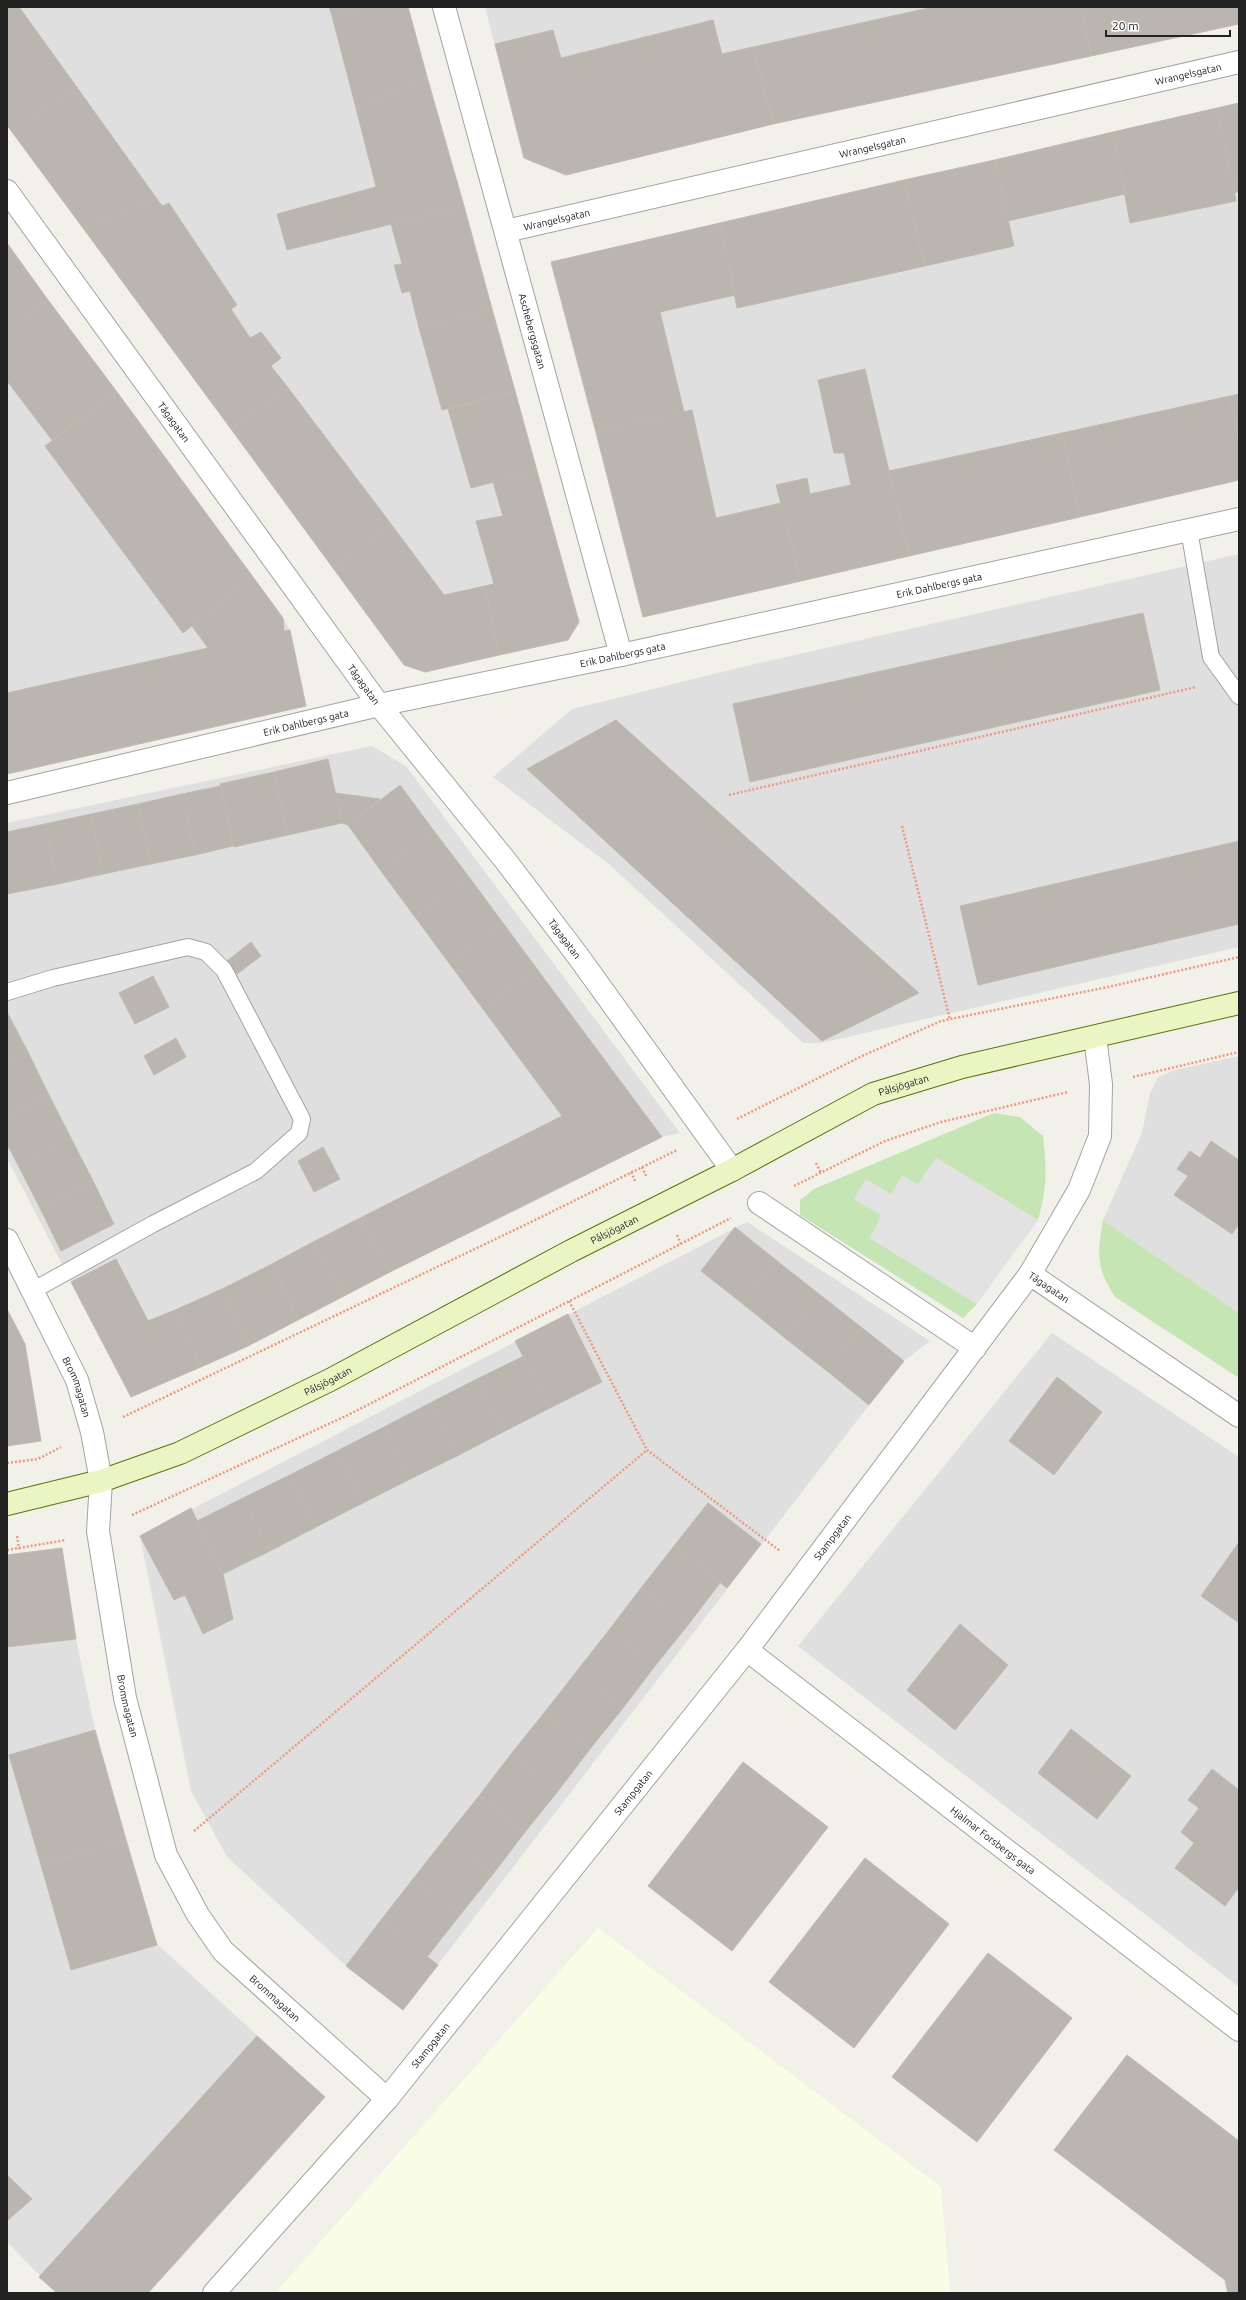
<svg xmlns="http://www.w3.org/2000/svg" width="1246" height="2300" font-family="Ubuntu,sans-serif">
<rect width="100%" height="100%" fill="#f1f0e9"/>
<!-- residential -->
<g fill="#e0dfdf">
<path d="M7 7H408L579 622 568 640 425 672 333 568 7 125Z"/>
<path d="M485 7H1239V24L773 124 566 175 524 158Z"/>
<path d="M1239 103V480L643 617 551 262Z"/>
<path d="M7 244 283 618 290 630 306 706 7 774Z"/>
<path d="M1239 554V947L821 1043H803L610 865 493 777 572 709 742 667Z"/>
<path d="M372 746 406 766 680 1133 662 1137 131 1397 7 1158V823Z"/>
<path d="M1239 1056V1313L1103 1220 1142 1133 1150 1093 1158 1077 1175 1070Z"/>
<path d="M747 1222 930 1341 904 1361 869 1405 403 2010 346 1966 227 1857 191 1791 140 1536Z"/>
<path d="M1052 1333 1239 1457V1987L798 1646Z"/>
<path d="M62 1548 76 1639 95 1730 157 1944 325 2097 148 2293H57L7 2242V1555Z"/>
</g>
<!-- education -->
<path fill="#fafde6" d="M598 1928 941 2187 950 2293H275Z"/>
<!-- grass -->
<g fill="#c5e6b4">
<path d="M994 1113 1020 1117 1043 1136C1047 1167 1047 1189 1038 1220L936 1158 918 1185 891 1194 854 1199 882 1215 870 1238 977 1304 963 1318 800 1215V1200L814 1189Z"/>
<path d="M1103 1220 1239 1313V1378L1115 1297C1096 1267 1097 1255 1103 1220Z"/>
</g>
<!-- parking -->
<path fill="#e2e2e2" d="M936 1158 1038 1220 977 1304 870 1238 881 1215 854 1199 866 1179 891 1194 902 1175 918 1185Z"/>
<!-- building -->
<g fill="#bab6af" stroke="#c2b9ac">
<path d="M7 7H19L76 86 12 132 7 125Z"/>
<path d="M329 7H369L332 16Z"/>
<path d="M369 7H408L427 77 356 108 332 16Z"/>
<path d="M933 7H1081L1091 56 773 124 753 47Z"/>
<path d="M1081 7H1239V24L1091 56Z"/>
<path d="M713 20 722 54 753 47 773 124 566 175 524 158 495 44 553 30 561 58Z"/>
<path d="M427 77 464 206 287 250 277 214 376 187 356 108Z"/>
<path d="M76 86 157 199 83 228 12 132Z"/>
<path d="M1239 103V191L1234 193 1217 108Z"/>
<path d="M1217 108 1236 201 1130 223 1113 132Z"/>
<path d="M1113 132 1125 194 1008 221 995 160Z"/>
<path d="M995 160 1014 246 925 266 904 180Z"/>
<path d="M904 180 925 266 737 308 720 223Z"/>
<path d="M157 199 162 206 169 203 237 305 231 309 250 338 261 332 281 358 271 366 289 389 231 429 83 228Z"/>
<path d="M464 206 492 309 419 328 410 291 402 293 394 265 402 264 391 224Z"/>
<path d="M720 223 735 295 660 312 684 412 596 432 551 262Z"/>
<path d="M7 243 48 300 7 330Z"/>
<path d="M48 300 117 392 52 440 7 381V330Z"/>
<path d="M492 309 515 391 442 410 419 328Z"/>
<path d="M865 369 909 556 801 581 776 485 807 478 810 494 851 485 844 453H834L818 380Z"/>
<path d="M289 389 391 524 333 568 231 429Z"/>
<path d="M515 391 537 471 471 488 448 409Z"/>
<path d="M117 392 253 577 183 633 45 446Z"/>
<path d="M1239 394V443L1230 396Z"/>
<path d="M1230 396 1239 443V480L1080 517 1062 433Z"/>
<path d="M692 410 716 518 781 503 801 581 643 617 596 432Z"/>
<path d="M1062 433 1080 517 909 556 889 471Z"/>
<path d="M537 471 579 622 568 640 499 655 485 586 494 584 476 521 503 516 493 482Z"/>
<path d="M391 524 444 595 485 586 499 655 425 672 404 665 333 568Z"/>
<path d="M253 577 283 618 284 631 290 630 306 706 7 774V693L208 648 192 626Z"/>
<path d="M1143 613 1160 690 750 782 733 704Z"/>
<path d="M616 720 919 993 822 1041 527 769Z"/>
<path d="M328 759 342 823 288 835 274 772Z"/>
<path d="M274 772 288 835 234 847 220 784Z"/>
<path d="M400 785 434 831 381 871 348 825Z"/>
<path d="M221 786 233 846 195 855 182 794Z"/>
<path d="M335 793 380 799 348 825 342 823Z"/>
<path d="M182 794 195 855 151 864 138 804Z"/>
<path d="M138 804 151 864 103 874 91 814Z"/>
<path d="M91 814 103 874 58 884 45 824Z"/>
<path d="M45 824 58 884 7 894V832Z"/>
<path d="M434 831 469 877 415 917 381 871Z"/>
<path d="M1239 841V924L978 985 960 906Z"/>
<path d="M469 877 503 923 449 963 415 917Z"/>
<path d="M503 923 537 969 483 1009 449 963Z"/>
<path d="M251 942 261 956 237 974 227 961Z"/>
<path d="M537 969 662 1137 390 1272 360 1218 562 1116 483 1009Z"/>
<path d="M153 976 169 1007 135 1024 119 993Z"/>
<path d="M7 1012 28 1052 7 1063Z"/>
<path d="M176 1038 186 1057 154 1075 144 1056Z"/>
<path d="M28 1052 49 1095 7 1117V1063Z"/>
<path d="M49 1095 71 1138 18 1165 7 1144V1117Z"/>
<path d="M71 1138 93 1181 40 1208 18 1165Z"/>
<path d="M1211 1141 1239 1160V1224L1232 1234 1174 1195 1188 1176 1177 1169 1190 1151 1200 1158Z"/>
<path d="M323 1147 340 1179 314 1192 298 1161Z"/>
<path d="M93 1181 114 1224 61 1251 40 1208Z"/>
<path d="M360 1218 390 1272 344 1296 313 1242Z"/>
<path d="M735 1227 777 1261 743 1304 701 1271Z"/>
<path d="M313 1242 344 1296 298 1320 272 1264Z"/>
<path d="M116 1259 148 1321 175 1310 201 1367 131 1397 71 1282Z"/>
<path d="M777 1261 819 1294 785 1338 743 1304Z"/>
<path d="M272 1264 298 1320 248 1346 222 1289Z"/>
<path d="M222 1289 248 1346 201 1367 175 1310Z"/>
<path d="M819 1294 861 1327 827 1371 785 1338Z"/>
<path d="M7 1309 25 1344 41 1441 7 1446Z"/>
<path d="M568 1314 602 1382 550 1408 515 1341Z"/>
<path d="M861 1327 904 1361 869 1405 827 1371Z"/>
<path d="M524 1356 550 1408 503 1432 477 1379Z"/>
<path d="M1057 1377 1102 1412 1054 1475 1009 1441Z"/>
<path d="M477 1379 503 1432 457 1456 430 1403Z"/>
<path d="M430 1403 457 1456 410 1479 384 1427Z"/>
<path d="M384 1427 410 1479 363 1503 337 1451Z"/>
<path d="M337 1451 363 1503 316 1527 290 1475Z"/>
<path d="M290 1475 316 1527 270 1551 243 1498Z"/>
<path d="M243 1498 270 1551 223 1574 197 1521Z"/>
<path d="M708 1503 761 1544 727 1588 674 1546Z"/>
<path d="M191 1508 223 1574 233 1619 203 1634 185 1595 174 1600 140 1536Z"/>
<path d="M1239 1542V1623L1201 1596Z"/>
<path d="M674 1546 720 1583 688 1625 641 1588Z"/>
<path d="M62 1548 76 1639 7 1647V1555Z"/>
<path d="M641 1588 688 1625 655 1666 609 1630Z"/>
<path d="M960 1624 1008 1665 955 1730 907 1690Z"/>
<path d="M609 1630 655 1666 623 1708 577 1671Z"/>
<path d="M577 1671 623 1708 590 1749 544 1713Z"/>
<path d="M544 1713 590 1749 558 1791 511 1754Z"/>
<path d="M1071 1729 1131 1776 1097 1819 1038 1773Z"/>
<path d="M95 1730 126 1840 41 1865 9 1755Z"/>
<path d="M511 1754 558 1791 525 1832 479 1796Z"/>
<path d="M743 1762 828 1827 732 1951 648 1886Z"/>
<path d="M1212 1769 1239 1790V1887L1225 1906 1175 1868 1194 1843 1181 1832 1199 1808 1188 1800Z"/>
<path d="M479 1796 525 1832 493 1874 446 1837Z"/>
<path d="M446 1837 493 1874 460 1915 413 1879Z"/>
<path d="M126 1840 157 1945 71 1970 41 1865Z"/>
<path d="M865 1858 949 1924 854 2048 769 1982Z"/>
<path d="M413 1879 460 1915 427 1957 381 1920Z"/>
<path d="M381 1920 438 1965 403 2010 346 1966Z"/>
<path d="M988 1953 1072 2018 977 2142 892 2077Z"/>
<path d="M257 2036 325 2097 148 2293H57L39 2277Z"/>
<path d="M1127 2055 1239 2141V2293H1228L1225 2280 1054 2150Z"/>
<path d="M7 2175 32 2199 7 2221Z"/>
</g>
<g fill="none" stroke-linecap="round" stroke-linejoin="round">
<!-- lane casing -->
<g stroke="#a3a3a3" stroke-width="18">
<g id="lane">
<path d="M1189 530 1211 657 1239 696"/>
<path d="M7 992 53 978 188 947 206 952 224 970 302 1119 299 1133 256 1171 153 1224 32 1291"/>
</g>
</g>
<!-- street casing -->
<g stroke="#a3a3a3" stroke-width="24">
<g id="street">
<path id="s1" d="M444 7 621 655"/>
<path id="s2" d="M7 191 379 705 505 860 578 956 732 1170"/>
<path id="s3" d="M506 231 1239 62"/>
<path id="s4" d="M7 793 379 705 621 655 1239 519"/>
<path d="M759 1203 975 1348"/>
<path id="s5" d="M7 1240 77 1380 92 1432 101 1481 98 1531 125 1698 166 1855 198 1915 223 1951 387 2099"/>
<path id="s6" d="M1030 1274 1239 1416"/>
<path id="s7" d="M747 1650 1239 2030"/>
<path id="s8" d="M214 2293 387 2099 747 1650 1030 1274 1079 1190 1100 1136 1101 1084 1095 1037"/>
</g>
</g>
<!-- secondary casing -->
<g stroke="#59730e" stroke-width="24">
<g id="secondary">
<path id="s9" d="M7 1504 101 1481 180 1453 330 1380 571 1251 732 1170 873 1094 962 1067 1239 1003"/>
</g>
</g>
<!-- path -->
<g stroke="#ef997c" stroke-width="2.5" stroke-dasharray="2 2" stroke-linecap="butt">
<path d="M729 795 1196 687"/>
<path d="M902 826 950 1020"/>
<path d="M1133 1077 1239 1052"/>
<path d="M737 1119 862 1056 941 1021 1108 987 1239 957"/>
<path d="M816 1163 821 1173"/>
<path d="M642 1167 646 1176"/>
<path d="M631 1172 635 1181"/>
<path d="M794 1186 885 1141 941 1122 1068 1092"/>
<path d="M677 1235 681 1244"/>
<path d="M569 1301 647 1450 780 1551"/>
<path d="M123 1417 527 1224 677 1150"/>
<path d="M7 1463 38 1459 61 1447"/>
<path d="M132 1515 348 1415 731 1218"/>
<path d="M17 1536 19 1549"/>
<path d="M7 1550 66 1540"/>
<path d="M194 1831 647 1450"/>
</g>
<!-- lane -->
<use href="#lane" stroke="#fff" stroke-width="16"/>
<!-- street -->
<use href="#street" stroke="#fff" stroke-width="22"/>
<!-- secondary -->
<use href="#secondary" stroke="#ebf5c3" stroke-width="22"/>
</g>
<g text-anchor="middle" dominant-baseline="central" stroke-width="4" stroke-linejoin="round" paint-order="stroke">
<!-- street labels -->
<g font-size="10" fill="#222" stroke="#fff">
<text stroke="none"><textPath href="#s3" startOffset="700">Wrangelsgatan</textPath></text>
<text stroke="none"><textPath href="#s3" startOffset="376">Wrangelsgatan</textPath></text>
<text stroke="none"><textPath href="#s3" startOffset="52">Wrangelsgatan</textPath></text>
<text stroke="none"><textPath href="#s1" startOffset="336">Aschebergsgatan</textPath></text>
<text stroke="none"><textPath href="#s2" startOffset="285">Tågagatan</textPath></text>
<text stroke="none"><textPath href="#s4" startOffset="955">Erik Dahlbergs gata</textPath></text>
<text stroke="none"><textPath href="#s4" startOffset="631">Erik Dahlbergs gata</textPath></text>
<text stroke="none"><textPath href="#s2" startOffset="609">Tågagatan</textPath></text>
<text stroke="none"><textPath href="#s4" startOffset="307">Erik Dahlbergs gata</textPath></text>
<text stroke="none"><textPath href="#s2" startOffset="933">Tågagatan</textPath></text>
<text stroke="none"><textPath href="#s9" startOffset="993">Pålsjögatan</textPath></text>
<text stroke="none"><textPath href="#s9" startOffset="669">Pålsjögatan</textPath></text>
<text stroke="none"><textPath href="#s6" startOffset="23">Tågagatan</textPath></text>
<text stroke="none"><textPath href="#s9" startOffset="345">Pålsjögatan</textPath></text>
<text stroke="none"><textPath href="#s5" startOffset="163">Brommagatan</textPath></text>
<text stroke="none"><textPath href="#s8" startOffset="977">Stampgatan</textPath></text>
<text stroke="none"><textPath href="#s5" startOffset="488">Brommagatan</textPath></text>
<text stroke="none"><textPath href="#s8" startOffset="653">Stampgatan</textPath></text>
<text stroke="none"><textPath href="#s7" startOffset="311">Hjalmar Forsbergs gata</textPath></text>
<text stroke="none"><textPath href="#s5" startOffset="824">Brommagatan</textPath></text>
<text stroke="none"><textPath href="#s8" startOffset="329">Stampgatan</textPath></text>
</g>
</g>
<!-- border -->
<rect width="1246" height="2300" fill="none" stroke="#222222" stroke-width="16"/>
<!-- scale -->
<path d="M1106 30v6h124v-6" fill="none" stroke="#222222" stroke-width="2"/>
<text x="1112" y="30" font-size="12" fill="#222222" stroke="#ffffff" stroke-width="3" paint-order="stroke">20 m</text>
</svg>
